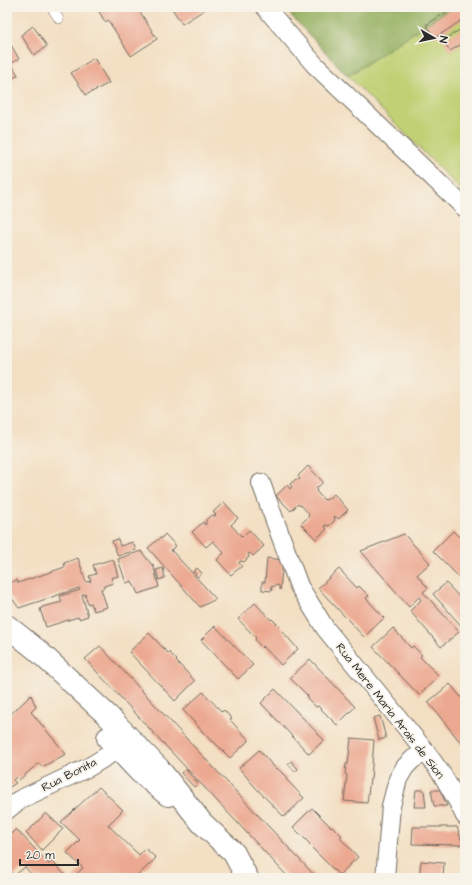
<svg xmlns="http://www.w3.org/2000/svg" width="472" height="885" font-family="'Architects Daughter',sans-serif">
<rect width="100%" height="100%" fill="#f7f3e8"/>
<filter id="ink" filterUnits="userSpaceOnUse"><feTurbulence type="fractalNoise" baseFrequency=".025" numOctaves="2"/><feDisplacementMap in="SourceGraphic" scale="8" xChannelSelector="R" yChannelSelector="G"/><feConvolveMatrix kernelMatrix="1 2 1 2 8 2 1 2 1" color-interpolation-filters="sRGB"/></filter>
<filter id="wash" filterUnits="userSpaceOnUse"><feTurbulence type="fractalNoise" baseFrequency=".012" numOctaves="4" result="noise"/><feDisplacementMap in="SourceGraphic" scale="16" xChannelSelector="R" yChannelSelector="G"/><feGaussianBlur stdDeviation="0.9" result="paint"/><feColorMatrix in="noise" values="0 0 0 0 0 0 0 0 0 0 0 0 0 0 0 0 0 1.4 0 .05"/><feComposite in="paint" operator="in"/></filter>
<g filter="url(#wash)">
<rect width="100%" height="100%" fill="#f3dfc2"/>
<!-- green -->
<path fill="#c0d073" stroke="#767e4f" d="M452 7H465V194L348 76Z"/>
<!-- forest -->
<path fill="#98b265" stroke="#626e48" d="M283 7H452L348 76Z"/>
<g id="blocks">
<!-- building -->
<g fill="#eca890">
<path d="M99 7H137L157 39 131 56 108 20 105 22 97 8Z"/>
<path d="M171 7H209L182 24Z"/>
<path d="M454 7H465V18L435 38 426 25Z"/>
<path d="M33 26 47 46 34 55 21 35Z"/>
<path d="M465 27V42L450 51 442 38 445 36 446 38Z"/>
<path d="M11 45 19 59 7 66V47Z"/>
<path d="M94 58 109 83 86 95 71 73Z"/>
<path d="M12 65 18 75 9 81 7 79V68Z"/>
<path d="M308 466 323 482 316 489 317 490 316 491 324 500 325 499 326 500 334 494 348 510 338 519 335 516 334 517 335 520 329 526 326 525 324 526 327 529 316 539 301 524 309 516 308 515 309 514 301 505 300 506 298 504 291 511 276 496 287 485 290 489 292 487 290 484 296 479 299 480 300 479 298 476Z"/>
<path d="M224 502 238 518 231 525 242 537 249 530 264 546 253 556 250 553 248 554 249 557 244 562 240 561 239 563 242 566 231 575 217 560 224 553 213 541 206 547 192 532 203 522 205 525 206 524V520L211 515 214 516 216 515 213 512Z"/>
<path d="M453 531 465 543V583L433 551Z"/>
<path d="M165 534 176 546 171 550 216 599 200 607 148 548 160 538 161 539Z"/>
<path d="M404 534 430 563 417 575 428 588 423 592 459 632 441 647 410 611 421 600 419 597 409 607 361 551Z"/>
<path d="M118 539 120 546 133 542 136 550 118 556 112 541Z"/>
<path d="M141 551 152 565 153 564 159 587 138 594 132 581 126 583 118 559Z"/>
<path d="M78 558 86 582 91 581 89 576 96 574 93 565 113 559 118 576 111 578 113 583 104 586V588L101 589 107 607 94 611 91 603 88 604 85 594 82 595 88 616 79 619 78 617 46 627 40 609 42 608V607L62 602 60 596 80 590 79 588 19 608 7 592V584L17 580 18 583 65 567 64 563Z"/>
<path d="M267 558 283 560 280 590 278 585 271 587 272 591 262 590V582H265Z"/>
<path d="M163 568 165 578 159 580 156 570Z"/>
<path d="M197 568 202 573 198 577 193 572Z"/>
<path d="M339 569 357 588 359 586 369 596 366 598 384 618 364 637 318 588Z"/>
<path d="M446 583 465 603V630L433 594Z"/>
<path d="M255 603 271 620 272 619 283 630 282 631 298 649 281 665 263 646 262 648 255 640 256 638 238 619Z"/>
<path d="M215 626 253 665 238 679 201 640Z"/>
<path d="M393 628 411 648 413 646 422 655 420 657 439 676 419 695 373 647Z"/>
<path d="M149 633 168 653 169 652 177 660 176 661 195 681 175 701 129 652Z"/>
<path d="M100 646 271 829 317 878H289L148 727 85 659Z"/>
<path d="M310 659 355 707 337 725 318 706 316 707 307 698 308 696 290 678Z"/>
<path d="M450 684 465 702V748L428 702Z"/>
<path d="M275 689 324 740 309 754 261 703Z"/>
<path d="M203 692 222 712 224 710 232 719 230 720 249 740 230 758 213 741 212 742 183 710Z"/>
<path d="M31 695 36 707 31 712 66 754 42 767 39 763 19 780 16 777 13 780 16 783 7 789V718Z"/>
<path d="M380 716 386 738 379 740 373 718Z"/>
<path d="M351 738 374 740 371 779H370L367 803 344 801 347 775 345 774 346 764H348Z"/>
<path d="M259 750 276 769 277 768 287 778 286 779 304 798 284 817 255 787 239 768Z"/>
<path d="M291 761 298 769 295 772 288 764Z"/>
<path d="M185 769 198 783 194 787 181 773Z"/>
<path d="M99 787 123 810 108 825 139 855 145 848 156 858 135 878H72L83 868 67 853 80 840 61 822Z"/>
<path d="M416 790H424L426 807H414Z"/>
<path d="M431 790H440L447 806H434Z"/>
<path d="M312 808 331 827 332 826 342 836 340 838 358 857 339 875 309 845 310 844 293 827Z"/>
<path d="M46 813 63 829 42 850 26 833Z"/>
<path d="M413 827H457L463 845 412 844Z"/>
<path d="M16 829 49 864 52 861 68 878H35L25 867 14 876 7 869V838Z"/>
<path d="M421 861 444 863 443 878H419Z"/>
</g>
</g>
</g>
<g filter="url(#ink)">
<use href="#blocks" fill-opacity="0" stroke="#716a60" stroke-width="1"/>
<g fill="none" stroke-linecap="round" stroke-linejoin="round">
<!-- service casing -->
<g stroke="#716a60" stroke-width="10">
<path id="service" d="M51 7 59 19"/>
</g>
<!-- minor casing -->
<g stroke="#716a60" stroke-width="20">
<g id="minor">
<path d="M265 7 315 65 465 208"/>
<path d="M261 483 299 586 325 628 426 752 443 776 458 802 465 816"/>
<path d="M7 810 19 800 89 767 130 742"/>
<path d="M385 878 391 806 398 779 405 767 413 759 426 752"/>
</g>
</g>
<!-- secondary casing -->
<g stroke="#716a60" stroke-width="24">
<g id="secondary">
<path d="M7 626 37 650 108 716 159 769 202 823 234 853 247 878"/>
<path d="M108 738 140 772 168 795"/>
</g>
</g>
<!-- service -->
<use href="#service" stroke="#fff" stroke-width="9"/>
<!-- minor -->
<use href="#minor" stroke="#fff" stroke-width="18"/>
<!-- secondary -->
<use href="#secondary" stroke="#fff" stroke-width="22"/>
</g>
</g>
<g text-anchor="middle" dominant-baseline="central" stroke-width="3.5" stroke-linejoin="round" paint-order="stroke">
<!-- street labels -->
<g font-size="12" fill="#2b2b2b" stroke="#f7f3e8">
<text transform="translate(390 711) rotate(52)">Rua Mere Maria Arais de Sion</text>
<text transform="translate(69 775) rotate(-27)">Rua Bonita</text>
</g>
</g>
<!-- margin -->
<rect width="472" height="885" fill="none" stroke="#f7f3e8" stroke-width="24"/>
<!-- north arrow -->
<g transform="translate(434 38) rotate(99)" stroke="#f7f3e8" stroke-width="3" paint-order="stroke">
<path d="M0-3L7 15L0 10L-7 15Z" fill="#2b2b2b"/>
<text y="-6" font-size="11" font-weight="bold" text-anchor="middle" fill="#2b2b2b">N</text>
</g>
<!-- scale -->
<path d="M20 859v6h58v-6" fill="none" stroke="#2b2b2b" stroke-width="2"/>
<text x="26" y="859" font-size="12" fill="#2b2b2b" stroke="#f7f3e8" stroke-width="3" paint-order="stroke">20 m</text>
</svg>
